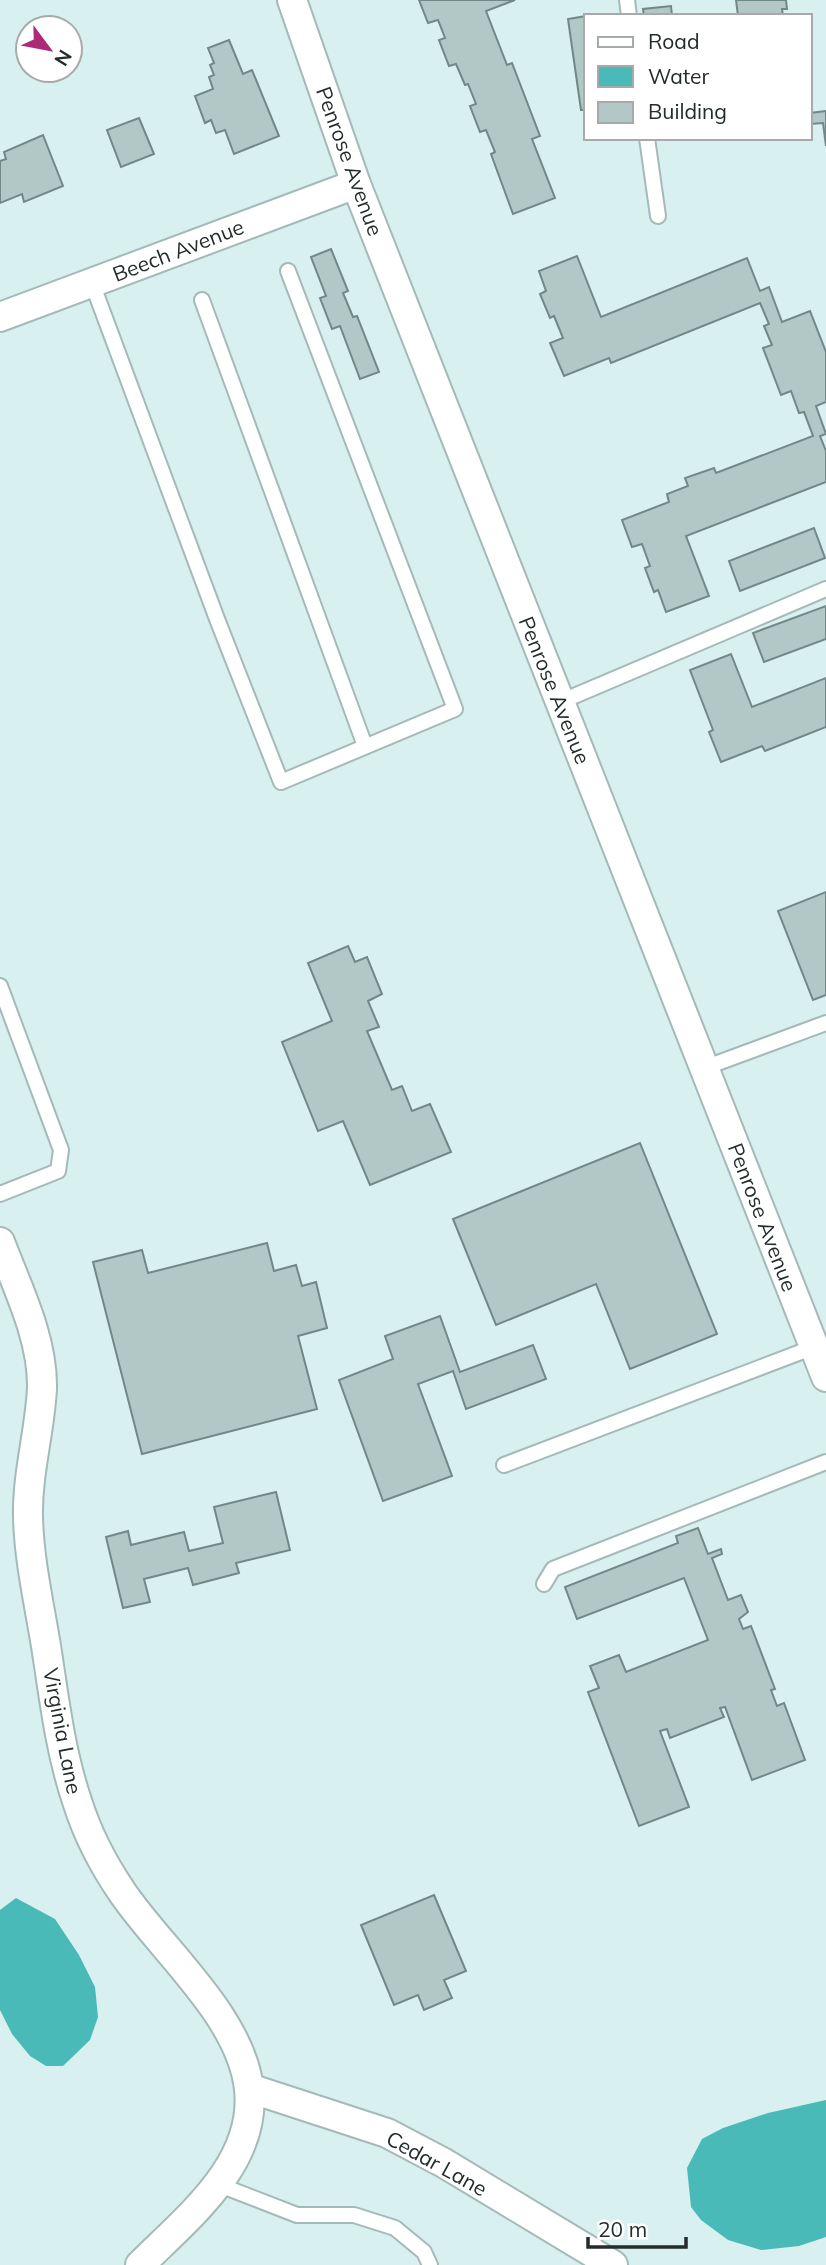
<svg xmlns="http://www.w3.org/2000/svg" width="826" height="2265" font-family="Mulish,sans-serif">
<rect width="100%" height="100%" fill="#d8f0ef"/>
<!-- water -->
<g fill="#4abab9">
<path d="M16 1898 55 1919 79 1955 95 1987 98 2017 90 2040 63 2066H46L30 2056 12 2034 0 2010V1910Z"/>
<path d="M826 2100V2237L799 2246 761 2250 728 2240 701 2220 691 2207 687 2168 702 2139 723 2128 768 2113Z"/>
</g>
<!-- building -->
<g fill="#b1c8c7" stroke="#728887" stroke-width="2">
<path d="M419 0H515L486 11 507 65 512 63 540 136 532 139 555 198 513 214 491 154 495 152 486 130 480 132 470 106 476 104 468 84 465 85 456 64 449 66 439 40 445 38 438 20 428 23Z"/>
<path d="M736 0H786L787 9H782L783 16H738Z"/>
<path d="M671 6 672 16H644L643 9Z"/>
<path d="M586 16V110H581L568 19Z"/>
<path d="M229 40 243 74 252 70 279 136 234 154 225 130 216 133 211 120 205 123 195 96 213 89 209 77 214 75 210 65 214 63 208 48Z"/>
<path d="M826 111V146L823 123 810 124V113Z"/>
<path d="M139 118 154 154 121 167 107 130Z"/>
<path d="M43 135 63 186 24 202 22 194 0 203V161L6 159 4 152Z"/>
<path d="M331 249 348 291 343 293 353 317 357 316 379 372 360 379 340 326 332 329 320 298 326 296 311 257Z"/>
<path d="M577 256 601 317 747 258 760 291 769 287 782 322 810 311 826 352V402L816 406 826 434 820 436 826 451V482L686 536 709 596 666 612 658 590 654 592 645 568 650 566 642 544 632 547 622 520 669 502 667 494 688 486 685 478 714 468 716 473 813 436 804 412 799 413 791 391 781 395 763 348 772 345 764 326 769 324 760 303 611 363 609 358 564 376 550 343 563 338 554 316 550 318 540 294 546 291 539 271Z"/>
<path d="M814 528 825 558 740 591 729 561Z"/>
<path d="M826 606V639L764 662 753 633Z"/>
<path d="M731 654 752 707 826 678V727L765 751 762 746 721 762 709 732 713 730 690 670Z"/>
<path d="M826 892V995L813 1000 778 911Z"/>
<path d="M348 946 355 962 367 957 382 994 368 1001 379 1027 367 1031 392 1090 402 1086 412 1111 430 1104 451 1152 370 1185 343 1121 318 1131 282 1042 332 1021 308 963Z"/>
<path d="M640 1143 717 1334 630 1369 596 1284 496 1325 453 1219Z"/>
<path d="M267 1243 274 1271 296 1265 302 1286 316 1282 327 1328 298 1336 317 1409 142 1454 93 1262 142 1250 148 1273Z"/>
<path d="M440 1316 460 1372 533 1345 546 1379 466 1409 453 1371 418 1384 452 1476 383 1501 339 1380 393 1359 385 1336Z"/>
<path d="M276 1492 290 1550 236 1563 239 1573 193 1585 188 1568 144 1579 150 1602 123 1608 106 1537 128 1531 131 1545 184 1532 189 1551 223 1543 214 1507Z"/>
<path d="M698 1528 708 1554 721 1549 722 1554 712 1558 728 1600 741 1595 748 1612 739 1619 743 1629 751 1626 775 1689 771 1690 777 1706 784 1703 805 1760 752 1780 725 1707 720 1708 724 1717 670 1738 667 1729 660 1731 689 1807 639 1826 588 1692 599 1688 590 1666 619 1655 626 1672 708 1640 684 1578 577 1619 565 1587 678 1543 676 1536Z"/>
<path d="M434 1895 466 1971 444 1980 452 1998 424 2010 418 1995 394 2005 361 1925Z"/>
</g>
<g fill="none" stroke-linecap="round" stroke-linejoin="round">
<!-- lane casing -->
<g stroke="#a4bab9" stroke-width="18">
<g id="lane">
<path d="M627 0 629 16"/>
<path d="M647 138 658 216"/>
<path d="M92 283 217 619 281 782 455 709 288 271"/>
<path d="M202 300 365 746"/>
<path d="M560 702 826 589"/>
<path d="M0 986 61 1150 58 1171 0 1194"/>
<path d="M704 1068 826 1023"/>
<path d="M504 1465 814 1347"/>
<path d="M544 1584 553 1569 826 1462"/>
<path d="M217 2184 297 2215H354L395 2228 424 2252 430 2265"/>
</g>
</g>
<!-- street casing -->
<g stroke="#a4bab9" stroke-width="32">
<g id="street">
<path d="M292 0 356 184 826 1377"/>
<path d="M0 317 356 184"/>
<path d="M0 1242C17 1287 43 1338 42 1388 40 1431 27 1473 28 1517 29 1560 39 1603 46 1646 54 1697 60 1751 77 1801 87 1833 103 1864 122 1892 162 1951 241 2016 249 2089 257 2164 188 2217 140 2265"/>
<path d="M249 2088 387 2133 444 2163 613 2265"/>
</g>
</g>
<!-- lane -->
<use href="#lane" stroke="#fff" stroke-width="14"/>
<!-- street -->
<use href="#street" stroke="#fff" stroke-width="28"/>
</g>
<g text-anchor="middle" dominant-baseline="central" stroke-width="6" stroke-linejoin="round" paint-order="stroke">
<!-- street labels -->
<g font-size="21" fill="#232b2b" stroke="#fff">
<text transform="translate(350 161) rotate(70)">Penrose Avenue</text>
<text transform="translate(178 250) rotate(-21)">Beech Avenue</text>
<text transform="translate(555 690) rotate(68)">Penrose Avenue</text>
<text transform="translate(763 1217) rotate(69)">Penrose Avenue</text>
<text transform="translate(63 1731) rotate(79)">Virginia Lane</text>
<text transform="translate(437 2163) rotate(29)">Cedar Lane</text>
</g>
</g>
<!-- legend -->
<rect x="584" y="14" width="228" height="126" fill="#ffffff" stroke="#a7aaaa" stroke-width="2"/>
<rect x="598" y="37" width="35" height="10" fill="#ffffff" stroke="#a7aaaa" stroke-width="2"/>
<text x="648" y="49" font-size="21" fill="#232b2b">Road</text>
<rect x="598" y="66" width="35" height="21" fill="#4abab9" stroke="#a7aaaa" stroke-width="2"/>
<text x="648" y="84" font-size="21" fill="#232b2b">Water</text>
<rect x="598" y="102" width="35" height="21" fill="#b1c8c7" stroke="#a7aaaa" stroke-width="2"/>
<text x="648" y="119" font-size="21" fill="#232b2b">Building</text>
<!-- north arrow -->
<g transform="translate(49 49) rotate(122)"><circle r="33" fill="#ffffff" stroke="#a7aaaa" stroke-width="2"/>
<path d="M0-5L12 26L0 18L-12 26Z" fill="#ad2b76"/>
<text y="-10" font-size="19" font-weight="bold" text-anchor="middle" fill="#232b2b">N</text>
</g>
<!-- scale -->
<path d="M588 2237v10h98v-10" fill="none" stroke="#232b2b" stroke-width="3.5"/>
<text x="598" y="2237" font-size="21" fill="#232b2b" stroke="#ffffff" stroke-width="5" paint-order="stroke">20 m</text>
</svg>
